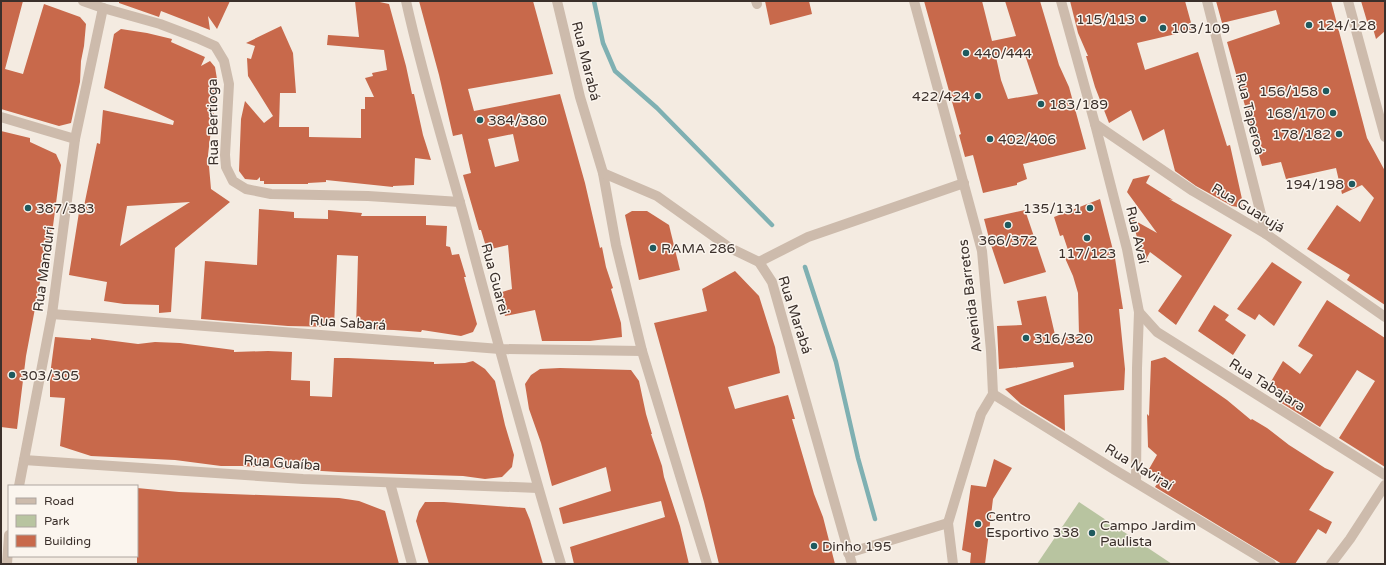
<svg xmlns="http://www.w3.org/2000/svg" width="1386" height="565" font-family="'Varela Round',sans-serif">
<rect width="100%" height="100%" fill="#f4ebe1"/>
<!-- green -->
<path fill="#b8c4a0" d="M1079 502 1172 564H1037Z"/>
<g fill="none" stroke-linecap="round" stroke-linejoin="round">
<!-- stream -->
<g stroke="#7fb0b2" stroke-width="4.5">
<path d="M594 1 603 43 615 71 657 108 772 225"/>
<path d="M805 267 836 362 858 458 875 519"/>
</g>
</g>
<!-- building -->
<g fill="#c8694b" fill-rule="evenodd">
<path d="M1 1H23L5 69 23 74 44 4 80 17 86 24 84 46 81 61 80 82 71 123 59 126 1 109Z"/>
<path d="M119 1H230L217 29 208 16 210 30 161 11 159 17 119 3Z"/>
<path d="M355 1H375L389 4 406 66 412 94H414L423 135 431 160 415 158 414 185 393 186V187L326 180V182L308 183V184H264V181H260V177L257 180 245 179 239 171 241 119 245 101 264 123 273 116 248 76 247 58 251 59 255 46 246 43 281 26 293 53 296 93H280L279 127H309V137L361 138V109H365V97H374L365 78 373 76 372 73 387 70 384 50 327 45 328 35 359 37Z"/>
<path d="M419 1H533L553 74 468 89 474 111 560 94 585 183 600 248 602 247 606 267 613 288 611 289 621 323 622 337 590 341H542L535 310 505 316 499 293 512 289 508 245 487 250 481 230H479L463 175 471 173 462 134 453 136 439 75ZM513 134 519 161 495 167 488 139Z"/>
<path d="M765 1H809L812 14 770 25Z"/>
<path d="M924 1H982L992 41 1016 36 1005 1H1040L1059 65 1069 87 1086 149 1023 164 1027 179 1017 183V185L983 193 973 155 965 157 959 135 961 134ZM1024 52 1038 94 1008 99 1001 80 996 57Z"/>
<path d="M1070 1H1185L1193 30 1137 43 1145 70 1198 52 1227 146 1230 145 1244 208 1232 206 1196 186 1175 171 1164 129 1143 141 1131 110 1109 123 1095 87 1086 56H1088L1078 33Z"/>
<path d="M1216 1H1331L1367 138 1385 171V305L1347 280 1350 275 1307 249 1337 205 1360 222 1374 198 1362 185 1342 194 1336 168 1286 179 1281 162 1262 166 1227 42 1280 24 1276 10 1222 23Z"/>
<path d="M1361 1H1385V31L1376 39 1372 25 1369 28Z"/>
<path d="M121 29 147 33 172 39 171 42 205 57 201 66 210 61 215 67 217 79 213 113 214 114 211 130 208 155 211 189 230 202 175 248 171 312 159 313V305L124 304 104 301 107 282 69 275 80 206 83 211 97 143 100 144 103 110 173 125 174 121 104 88 114 34ZM190 202 120 246 127 206Z"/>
<path d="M1 131 30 138V142L56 154 61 165 53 226 47 245 26 356 17 429 1 427Z"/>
<path d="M1150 175 1146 183 1173 200 1169 199 1232 235 1176 325 1158 311 1182 276 1150 252 1144 263 1132 219 1157 233 1127 192 1133 179Z"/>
<path d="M1100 199 1115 258 1123 309H1119L1125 369 1124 390 1064 395 1065 431 1021 404 1005 389 1074 367 1073 362 999 369 997 326 1022 325 1017 301 1046 296 1056 339 1079 335 1078 293 1073 276 1065 258 1070 256 1063 235 1060 236 1054 217Z"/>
<path d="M259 209 294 212V218L328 219V210L362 213 361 216H426V225L447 226 446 246 450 247 452 255 459 254 466 277H464L477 324 473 332 461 336 422 330 421 332 394 330 356 329 358 256 337 255 334 327 288 326 201 319 205 261 257 265Z"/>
<path d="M1025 210 1046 272 1004 284 990 242 984 219Z"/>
<path d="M632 211H647L669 225 680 270 639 280 625 215Z"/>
<path d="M1272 262 1302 282 1274 326 1259 314 1255 320 1237 309Z"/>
<path d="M735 271 759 296 775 347 780 373 728 387 735 409 788 395 795 419H792L814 494 823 517 835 564H719L704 502 654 323 707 311 702 289Z"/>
<path d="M1327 300 1385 338V467L1339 438 1375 381 1357 370 1320 427 1280 402 1285 395 1269 385 1283 361 1300 374 1313 355 1298 346Z"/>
<path d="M1214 305 1229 315 1225 320 1246 335 1233 355 1198 331Z"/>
<path d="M55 337 91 340V338L138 344 155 342 180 343 234 350V352L268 351 292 352 291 380 310 381V396L332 397 334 358H348L434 362V364L465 363 473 361 485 369 495 381 505 425 514 455 512 467 502 477 485 479 463 476 338 472 242 466H221L175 460 91 456 60 446 65 398 50 397V375Z"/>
<path d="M1165 357 1227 400 1251 420 1252 419 1267 428 1289 445 1325 468 1334 472 1309 510 1332 522 1326 534 1318 529 1295 564H1282L1155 487 1161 478 1149 469 1157 455 1148 447 1147 414 1149 416 1151 361Z"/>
<path d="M560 368 631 370 639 381 646 414 652 434H651L662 466 664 477 680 526 689 564H574L570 547 665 517 661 501 563 524 559 508 611 491 606 467 552 486 541 443 529 409 525 384 531 375 540 369Z"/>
<path d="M994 459 1012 468 993 499 985 564H970L971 553 962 550 971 485 986 487Z"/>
<path d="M137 488 179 492 339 498 359 501 385 511 399 564H137Z"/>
<path d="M425 502H444L525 508 530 520 543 564H429L416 521 419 511Z"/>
</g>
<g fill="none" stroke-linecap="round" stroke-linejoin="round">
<!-- minor -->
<g stroke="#cdbbac" stroke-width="10">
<path d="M83 1 103 8 160 24 197 38 215 46 224 61 229 84 225 155 226 167 233 181 246 189 271 194 368 196 460 202"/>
<path d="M406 1C422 74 444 145 464 217 495 333 526 449 561 564"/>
<path d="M557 1 580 97 603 173 616 245 642 351 707 564"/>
<path d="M756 1 757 4"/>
<path d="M914 1 982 251 991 351 993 394 981 414 948 523 953 564"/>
<path d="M1061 1 1095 124 1127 249 1139 312 1137 368 1136 482"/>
<path d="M1207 1 1266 234"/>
<path d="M1348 1 1385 137"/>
<path d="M1 117 75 139"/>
<path d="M1095 124 1193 191 1266 234 1385 317"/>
<path d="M603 173 657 196 730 248 759 262 772 282 852 564"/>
<path d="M759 262 808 237 964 183"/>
<path d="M1139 312 1157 332 1385 475"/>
<path d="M52 314 500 349 642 351"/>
<path d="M993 394 1115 470 1271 564"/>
<path d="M24 460 303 479 538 488"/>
<path d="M390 483 412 564"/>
<path d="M19 486 52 314 75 139 103 8"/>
<path d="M848 553 948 523"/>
<path d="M7 564 9 535"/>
<path d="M1331 564 1350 539 1385 485"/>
</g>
</g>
<!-- markers -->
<g fill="#1f5a5e" stroke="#fbf5ee" stroke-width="1.5">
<circle cx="1143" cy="19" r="4"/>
<circle cx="1309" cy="25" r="4"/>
<circle cx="1163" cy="28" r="4"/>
<circle cx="966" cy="53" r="4"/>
<circle cx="1326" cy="91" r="4"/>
<circle cx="978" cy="96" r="4"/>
<circle cx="1041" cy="104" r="4"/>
<circle cx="1333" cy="113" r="4"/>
<circle cx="480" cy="120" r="4"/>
<circle cx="1339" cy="134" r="4"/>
<circle cx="990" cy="139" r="4"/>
<circle cx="1352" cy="184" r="4"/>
<circle cx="28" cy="208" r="4"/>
<circle cx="1090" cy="208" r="4"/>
<circle cx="1008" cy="225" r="4"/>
<circle cx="1087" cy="238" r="4"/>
<circle cx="653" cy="248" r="4"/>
<circle cx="1026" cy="338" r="4"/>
<circle cx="12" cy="375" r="4"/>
<circle cx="978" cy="524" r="4"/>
<circle cx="1092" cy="533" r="4"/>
<circle cx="814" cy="546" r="4"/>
</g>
<g text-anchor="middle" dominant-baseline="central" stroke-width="3" stroke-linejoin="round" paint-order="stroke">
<!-- poi labels -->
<g font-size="14" fill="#3b302b" stroke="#fbf5ee" text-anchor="start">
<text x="1135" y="19" text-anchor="end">115/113</text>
<text x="1317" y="25">124/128</text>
<text x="1171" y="28">103/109</text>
<text x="974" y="53">440/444</text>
<text x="1318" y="91" text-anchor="end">156/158</text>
<text x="970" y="96" text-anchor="end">422/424</text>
<text x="1049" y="104">183/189</text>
<text x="1325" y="113" text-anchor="end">168/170</text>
<text x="488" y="120">384/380</text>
<text x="1331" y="134" text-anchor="end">178/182</text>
<text x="998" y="139">402/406</text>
<text x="1344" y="184" text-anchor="end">194/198</text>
<text x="36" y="208">387/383</text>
<text x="1082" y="208" text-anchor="end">135/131</text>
<text x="1008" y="240" text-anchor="middle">366/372</text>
<text x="661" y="248">RAMA 286</text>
<text x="1087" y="253" text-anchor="middle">117/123</text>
<text x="1034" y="338">316/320</text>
<text x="20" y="375">303/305</text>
<text x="986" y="516">Centro<tspan x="986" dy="16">Esportivo 338</tspan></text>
<text x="1100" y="525">Campo Jardim<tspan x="1100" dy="16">Paulista</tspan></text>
<text x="822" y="546">Dinho 195</text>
</g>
<!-- street labels -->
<g font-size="14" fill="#3b302b" stroke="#fbf5ee">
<text transform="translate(586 61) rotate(76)">Rua Marabá</text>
<text transform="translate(1250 114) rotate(76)">Rua Taperoá</text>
<text transform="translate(213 122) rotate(-91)">Rua Bertioga</text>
<text transform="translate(1248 208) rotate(31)">Rua Guarujá</text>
<text transform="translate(1137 235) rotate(77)">Rua Avaí</text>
<text transform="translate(44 269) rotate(-82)">Rua Manduri</text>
<text transform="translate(495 279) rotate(75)">Rua Guarei</text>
<text transform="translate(970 296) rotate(-97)">Avenida Barretos</text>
<text transform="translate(795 315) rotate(72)">Rua Marabá</text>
<text transform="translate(348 323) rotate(4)">Rua Sabará</text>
<text transform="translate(1267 385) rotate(32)">Rua Tabajara</text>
<text transform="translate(282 463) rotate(4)">Rua Guaíba</text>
<text transform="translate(1139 467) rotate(31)">Rua Naviraí</text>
</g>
</g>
<!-- border -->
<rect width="1386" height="565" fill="none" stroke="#3b302b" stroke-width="4"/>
<!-- legend -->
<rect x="8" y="485" width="130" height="72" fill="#fbf5ee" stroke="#aea6a0"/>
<rect x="16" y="498" width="20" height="6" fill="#cdbbac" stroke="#aea6a0"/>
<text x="44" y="505" font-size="12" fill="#3b302b">Road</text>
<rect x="16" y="515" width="20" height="12" fill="#b8c4a0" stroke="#aea6a0"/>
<text x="44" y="525" font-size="12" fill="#3b302b">Park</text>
<rect x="16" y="535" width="20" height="12" fill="#c8694b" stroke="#aea6a0"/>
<text x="44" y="545" font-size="12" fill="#3b302b">Building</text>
</svg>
